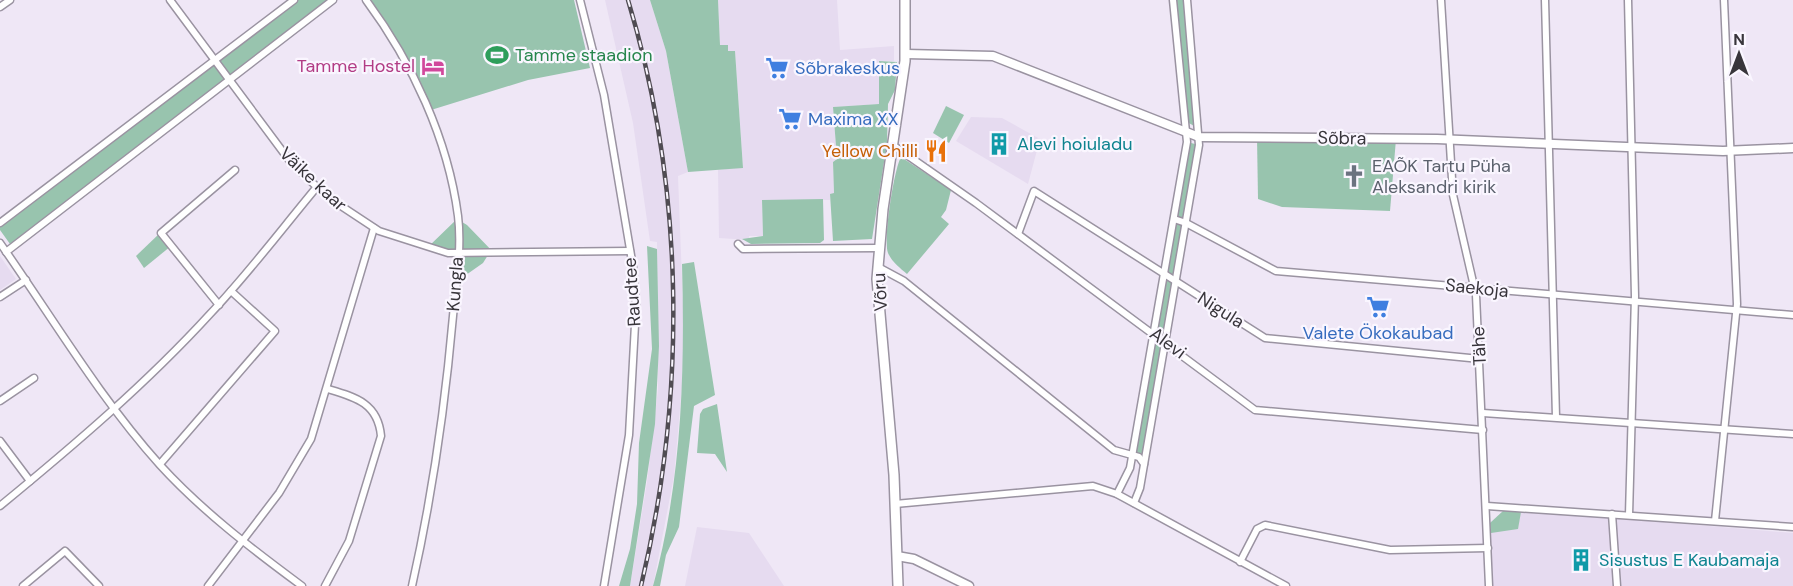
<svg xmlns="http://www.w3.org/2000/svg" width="1793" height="586" font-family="'DM Sans',sans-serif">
<rect width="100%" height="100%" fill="#efe7f6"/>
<!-- built -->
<g fill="#e6dbf0">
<path d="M605 0H650L666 51 688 172 678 176 684 331 682 386 674 476 653 586H630L647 482 658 389 657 242 650 241 633 123Z"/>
<path d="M718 0H837L840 50 894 46V61H879V104L833 107 837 159 833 162 834 194H830V200H762L763 236H749V240L719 238 718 170 743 167 735 51 728 52 720 45Z"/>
<path d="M971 117 1002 118 1040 139 1028 184 956 141Z"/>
<path d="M0 256 16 279 0 290Z"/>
<path d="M1503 511 1608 518 1614 586H1493L1490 523Z"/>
<path d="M1615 518 1793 533V586H1621Z"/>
<path d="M697 527 749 533 784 586H685Z"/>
</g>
<!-- green -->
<g fill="#98c4ae">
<path d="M296 0H331L10 244 0 230V225Z"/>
<path d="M371 0H574L590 68 528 80 431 110 409 61Z"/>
<path d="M650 0H718L720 45H728V51H735L743 168 688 172 666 51Z"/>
<path d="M1173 0H1187L1198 128 1185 121Z"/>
<path d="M879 61 897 62 895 90 888 104 887 143 872 239 833 241 830 194 834 193 833 162 837 159 833 107 879 104Z"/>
<path d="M946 106 964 115 949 143 933 133Z"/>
<path d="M1257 137 1396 139 1390 211 1282 207 1258 199Z"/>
<path d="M1187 142 1199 145 1145 458 1133 449Z"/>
<path d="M901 157 951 190 946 210 941 217 949 224 907 274C900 268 892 262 888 253 883 240 894 169 901 157Z"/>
<path d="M823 199 824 240 820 243 751 244 742 239 763 236 762 200Z"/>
<path d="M457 219 467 225 496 255H488L483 263 456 282 458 254 427 248Z"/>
<path d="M160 233 171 246 144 268 136 256Z"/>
<path d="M647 246 657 249 659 346 655 424 630 586H619L630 549 637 504 639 443 652 349Z"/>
<path d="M694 262 715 395 694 406 679 527 666 555 660 586H653C682 482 685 371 682 264Z"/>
<path d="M717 404 727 472 715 454 697 453 700 414 703 409Z"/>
<path d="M1503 511 1521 512 1518 529 1491 533 1490 523Z"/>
</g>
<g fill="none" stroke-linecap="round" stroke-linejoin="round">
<!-- minor casing -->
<g stroke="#9a93a1" stroke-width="9">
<g id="minor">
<path d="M170 0 292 164 329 198 379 231 448 253 630 251"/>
<path d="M366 0C412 62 448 139 458 216 462 248 456 284 453 316 445 407 432 497 412 586"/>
<path d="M580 0 604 95 633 267 636 306 629 435 604 586"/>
<path d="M1441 0 1453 195 1476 295 1489 586"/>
<path d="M1545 0 1556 417"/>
<path d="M1628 0 1635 296 1629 515"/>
<path d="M0 7 10 0"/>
<path d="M894 146 976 203 1255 410 1483 430"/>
<path d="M1174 219 1186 223 1276 271 1793 315"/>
<path d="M0 223 294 0"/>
<path d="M1018 234 1034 191 1265 338 1480 359"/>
<path d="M0 243C52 317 99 397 160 465 202 511 252 549 302 586"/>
<path d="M738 244 743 249 879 248"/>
<path d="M6 252 333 0"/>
<path d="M878 267 904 281 1114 450 1139 457 1144 464"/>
<path d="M0 297 26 280"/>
<path d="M219 305 161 233 235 170"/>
<path d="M0 401 34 378"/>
<path d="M1483 413 1793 434"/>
<path d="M0 441 30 481"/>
<path d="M160 464 275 331 231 291"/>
<path d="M1117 494 1130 468 1187 142 1173 0"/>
<path d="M1134 503 1140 488 1199 145 1187 0"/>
<path d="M895 504 1093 486 1117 494 1286 586"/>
<path d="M0 506C73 446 146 384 210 314 248 274 281 230 316 188"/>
<path d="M1487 506 1793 527"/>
<path d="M1612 514 1617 586"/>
<path d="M1715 521 1737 304 1724 0"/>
<path d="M1240 562 1257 529 1265 525 1390 550 1488 548"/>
<path d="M23 586 65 551 99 586"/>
<path d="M208 586 279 493 311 439 374 228"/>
<path d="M325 586 349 541 381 436C378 403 355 397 328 389"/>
</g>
</g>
<!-- tertiary casing -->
<g stroke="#9a93a1" stroke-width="11">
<g id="tertiary">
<path d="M906 54 993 56 1199 137 1437 139 1723 151 1793 148"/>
<path d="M897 556 914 559 969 586"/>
</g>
</g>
<!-- secondary casing -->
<g stroke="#9a93a1" stroke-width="12">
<path id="secondary" d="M898 586 894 475 877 279 883 209 905 61V0"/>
</g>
<!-- minor -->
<use href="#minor" stroke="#fff" stroke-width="6"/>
<!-- tertiary -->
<use href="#tertiary" stroke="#fff" stroke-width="8"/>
<!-- secondary -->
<use href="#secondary" stroke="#fff" stroke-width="9"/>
<!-- rail casing -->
<g stroke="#504c53" stroke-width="4.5">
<path id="rail" d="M628 0C685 189 687 394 641 586"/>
</g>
<!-- rail -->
<use href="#rail" stroke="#faf6ff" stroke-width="2" stroke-dasharray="7" stroke-linecap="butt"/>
</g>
<!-- icons -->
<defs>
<g id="stadium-bare" transform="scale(1.8)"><path d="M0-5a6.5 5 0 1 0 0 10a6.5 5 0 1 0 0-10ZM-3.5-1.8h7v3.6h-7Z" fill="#2e9e5b" stroke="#faf6ff" stroke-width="2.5" paint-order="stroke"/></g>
<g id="hotel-bare" transform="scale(1.8)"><path d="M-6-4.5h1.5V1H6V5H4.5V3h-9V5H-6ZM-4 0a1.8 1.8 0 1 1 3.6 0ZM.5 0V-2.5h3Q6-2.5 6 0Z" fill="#d1479c" stroke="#faf6ff" stroke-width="2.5" paint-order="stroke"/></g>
<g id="supermarket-bare" transform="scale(1.8)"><path d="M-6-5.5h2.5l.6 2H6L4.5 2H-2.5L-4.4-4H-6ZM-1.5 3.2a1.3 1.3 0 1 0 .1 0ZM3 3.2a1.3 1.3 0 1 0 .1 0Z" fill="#3f7fe0" stroke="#faf6ff" stroke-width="2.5" paint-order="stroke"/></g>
<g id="building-bare" transform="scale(1.8)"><path d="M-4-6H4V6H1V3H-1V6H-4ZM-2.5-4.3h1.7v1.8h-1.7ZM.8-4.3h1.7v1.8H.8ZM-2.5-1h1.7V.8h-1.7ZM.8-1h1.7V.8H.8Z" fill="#0f9aa8" stroke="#faf6ff" stroke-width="2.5" paint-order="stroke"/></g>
<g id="restaurant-bare" transform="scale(1.8)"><path d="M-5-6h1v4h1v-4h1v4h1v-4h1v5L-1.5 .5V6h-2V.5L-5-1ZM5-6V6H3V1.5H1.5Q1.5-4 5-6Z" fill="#e8710a" stroke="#faf6ff" stroke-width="2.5" paint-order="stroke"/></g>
<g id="church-bare" transform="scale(1.8)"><path d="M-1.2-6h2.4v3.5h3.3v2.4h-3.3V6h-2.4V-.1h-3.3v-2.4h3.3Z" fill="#6b7280" stroke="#faf6ff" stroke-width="2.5" paint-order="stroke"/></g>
</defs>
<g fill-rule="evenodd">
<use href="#stadium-bare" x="497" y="55"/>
<use href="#hotel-bare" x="433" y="66"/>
<use href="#supermarket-bare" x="777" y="68"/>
<use href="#supermarket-bare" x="790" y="119"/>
<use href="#building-bare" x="999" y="144"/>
<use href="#restaurant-bare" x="936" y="151"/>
<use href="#church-bare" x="1354" y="176"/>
<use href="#supermarket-bare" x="1378" y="307"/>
<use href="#building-bare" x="1581" y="560"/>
</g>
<g text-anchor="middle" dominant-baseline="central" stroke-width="4.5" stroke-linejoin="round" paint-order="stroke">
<!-- leisure labels -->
<g font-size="18" fill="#27864d" stroke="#faf6ff" text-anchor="start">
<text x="515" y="55">Tamme staadion</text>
</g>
<!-- hotel labels -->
<g font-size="18" fill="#b23c85" stroke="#faf6ff" text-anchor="end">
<text x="415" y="66">Tamme Hostel</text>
</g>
<!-- shop labels -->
<g font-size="18" fill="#366cbe" stroke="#faf6ff" text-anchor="start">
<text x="795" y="68">Sõbrakeskus</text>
<text x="808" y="119">Maxima XX</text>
<text x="1378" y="333" text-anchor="middle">Valete Ökokaubad</text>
</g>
<!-- street labels -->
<g font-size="18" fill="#38353b" stroke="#faf6ff">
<text transform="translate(1342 138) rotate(1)">Sõbra</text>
<text transform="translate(313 179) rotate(43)">Väike kaar</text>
<text transform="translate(455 284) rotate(-86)">Kungla</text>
<text transform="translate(1477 288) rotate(6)">Saekoja</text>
<text transform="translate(632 292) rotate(-94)">Raudtee</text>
<text transform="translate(880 292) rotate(-93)">Võru</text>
<text transform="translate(1221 310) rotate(32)">Nigula</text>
<text transform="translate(1168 343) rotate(36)">Alevi</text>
<text transform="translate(1479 346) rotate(-93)">Tähe</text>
</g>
<!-- culture labels -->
<g font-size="18" fill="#0d838f" stroke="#faf6ff" text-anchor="start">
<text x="1017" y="144">Alevi hoiuladu</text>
<text x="1599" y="560">Sisustus E Kaubamaja</text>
</g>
<!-- food labels -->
<g font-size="18" fill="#c56008" stroke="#faf6ff" text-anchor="end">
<text x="918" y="151">Yellow Chilli</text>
</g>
<!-- worship labels -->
<g font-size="18" fill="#5b616d" stroke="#faf6ff" text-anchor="start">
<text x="1372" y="166">EAÕK Tartu Püha<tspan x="1372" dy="21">Aleksandri kirik</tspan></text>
</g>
</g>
<!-- north arrow -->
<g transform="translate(1739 54)" stroke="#faf6ff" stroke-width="4.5" paint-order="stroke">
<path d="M0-4.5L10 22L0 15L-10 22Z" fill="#38353b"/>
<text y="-9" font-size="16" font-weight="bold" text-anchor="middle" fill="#38353b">N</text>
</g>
</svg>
